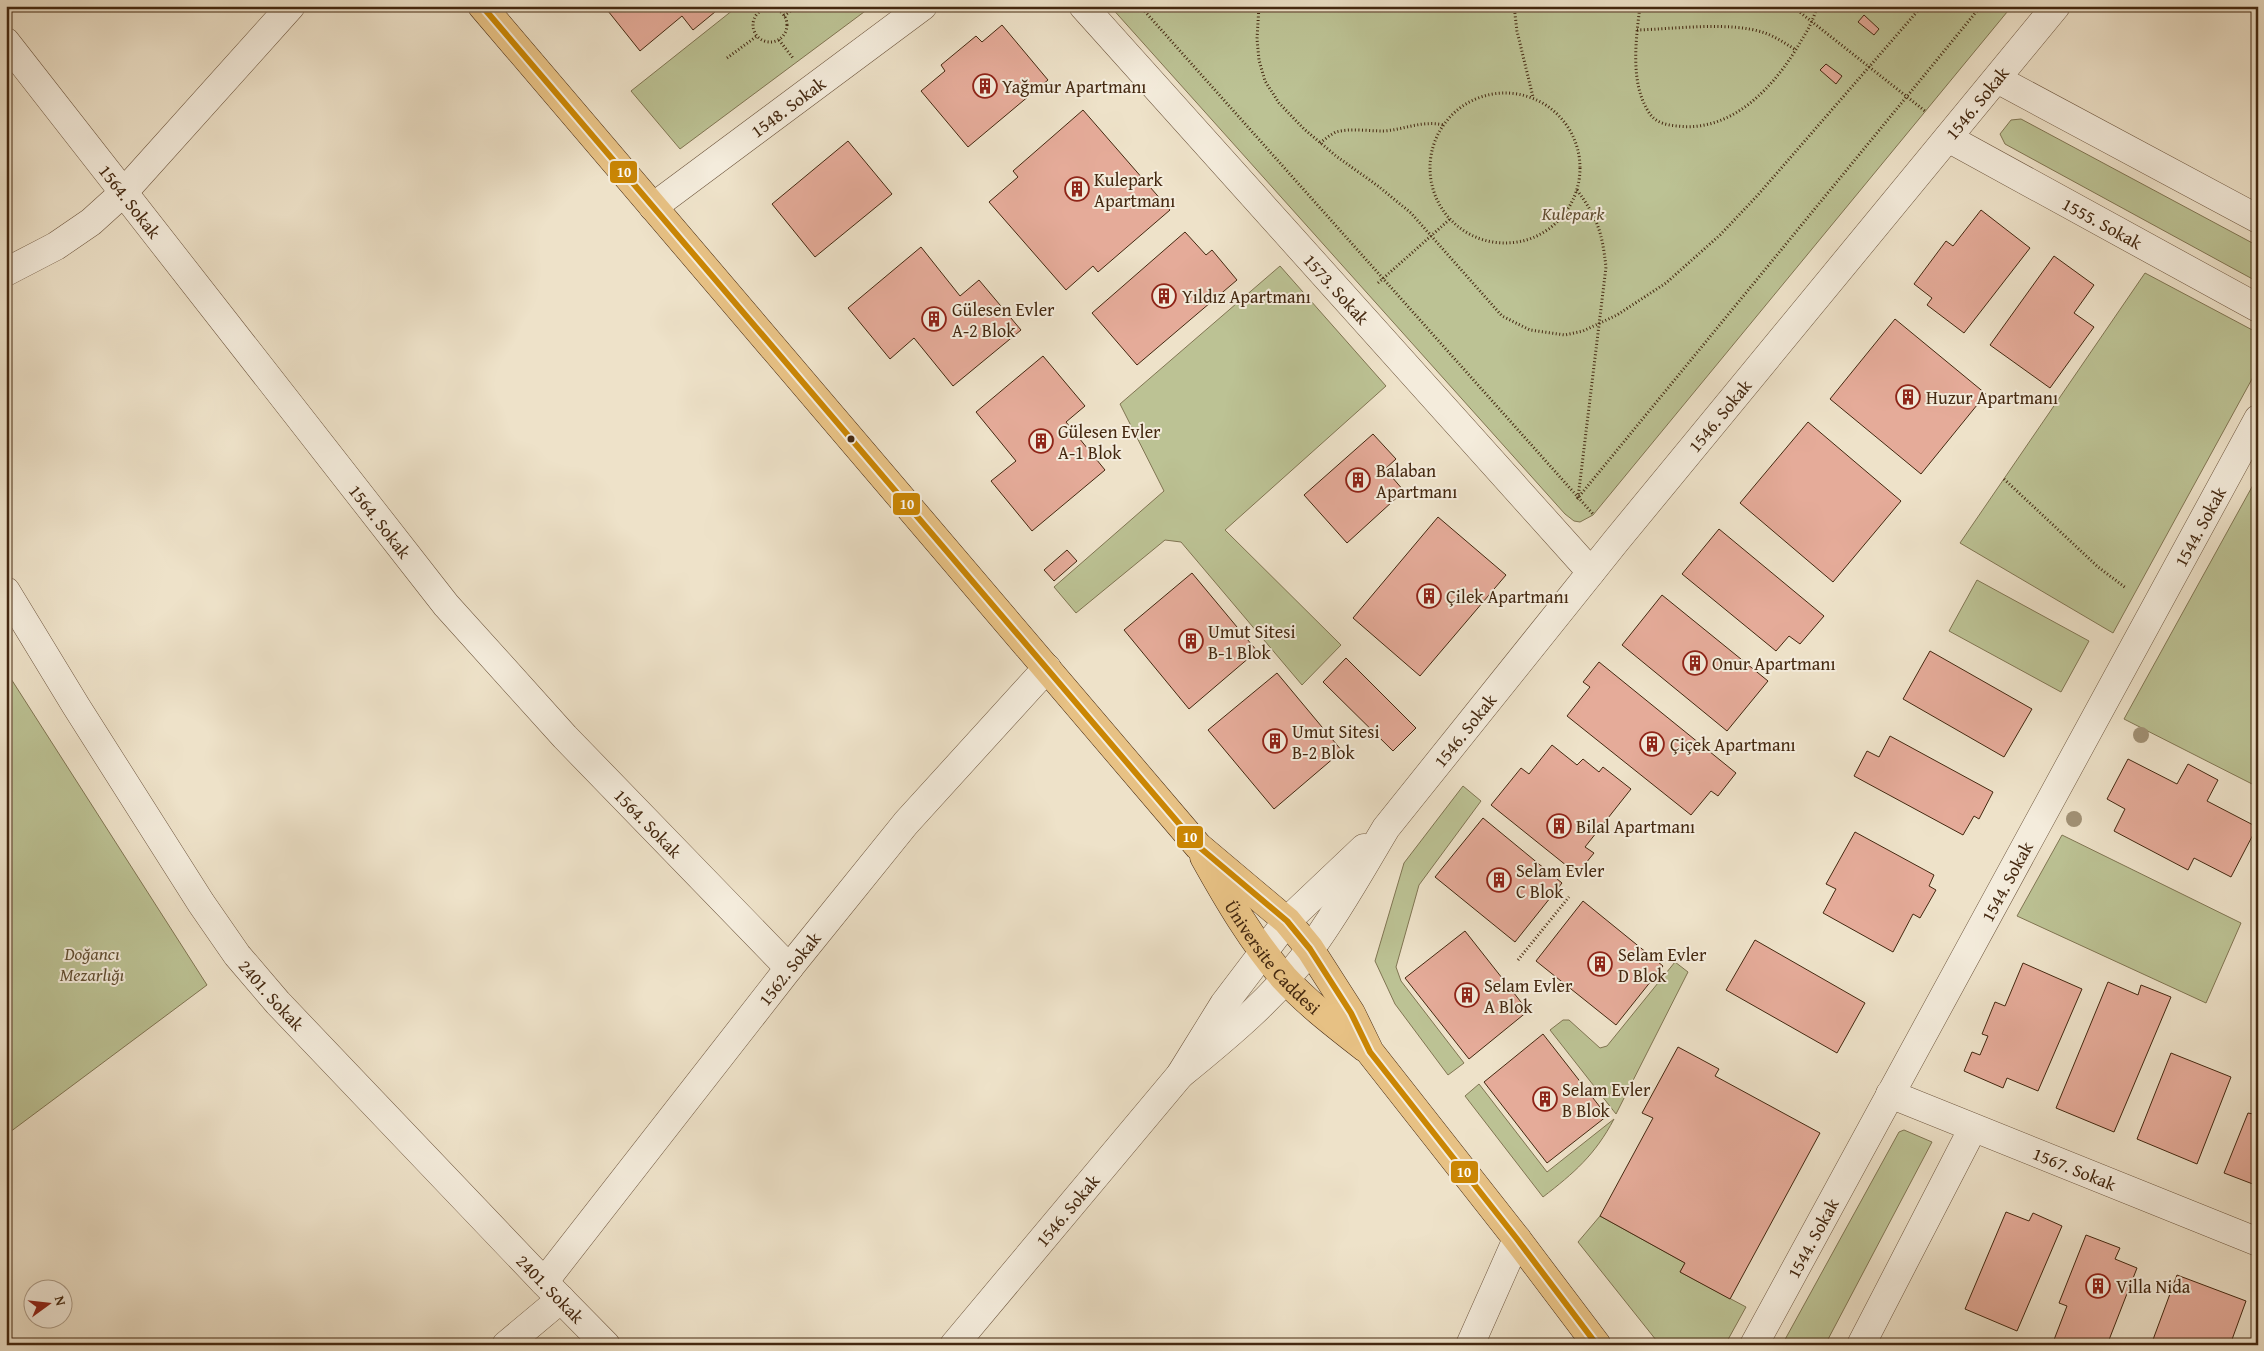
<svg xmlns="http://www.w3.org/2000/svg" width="2264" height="1351" font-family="'Gentium Book Plus',serif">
<rect width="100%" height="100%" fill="#eee2c9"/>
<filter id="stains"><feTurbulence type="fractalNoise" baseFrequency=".004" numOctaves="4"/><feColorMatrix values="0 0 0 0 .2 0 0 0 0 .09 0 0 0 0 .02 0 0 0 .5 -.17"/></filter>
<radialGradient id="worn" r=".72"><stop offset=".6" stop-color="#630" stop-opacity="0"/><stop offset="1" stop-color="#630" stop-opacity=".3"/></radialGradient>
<!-- green -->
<g fill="#bcc294" stroke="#807552">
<path d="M738 6H872L680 149 631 91Z"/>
<path d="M1110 6H2012L1593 515 1580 522 1574 521 1565 514Z"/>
<path d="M2021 119 2258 246V282L2005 144 2000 134 2011 120Z"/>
<path d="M1280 266 1386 386 1225 530 1341 645 1302 685 1181 542 1165 540 1076 613 1054 587 1164 491 1120 404Z"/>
<path d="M2145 273 2258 333V368L2113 633 1960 543Z"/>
<path d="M2258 476V787L2124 719Z"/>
<path d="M1977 580 2089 641 2061 692 1949 631Z"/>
<path d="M6 671 207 985 6 1135Z"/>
<path d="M1463 786 1481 801 1419 885 1396 967 1401 981 1464 1063 1448 1075 1395 1004 1375 961 1404 863Z"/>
<path d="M2062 835 2241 923 2206 1003 2017 916Z"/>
<path d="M1675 962 1688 972 1616 1114 1550 1030 1563 1020H1569L1600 1048 1607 1046Z"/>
<path d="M1479 1084 1547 1172 1614 1119C1595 1155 1574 1173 1543 1197L1465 1096Z"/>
<path d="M1904 1130 1932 1142 1825 1345H1782L1899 1132Z"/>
<path d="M1600 1216 1685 1263 1680 1272 1746 1307 1725 1345H1660L1578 1242Z"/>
</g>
<!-- building -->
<g fill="#e5ab99" stroke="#442810">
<path d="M604 6H720L721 7 693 30 682 16 640 51Z"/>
<path d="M1864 15 1879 29 1874 35 1858 22Z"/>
<path d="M1002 25 1048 80 968 147 921 91 945 71 941 65 976 36 982 42Z"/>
<path d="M1826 64 1842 76 1836 84 1820 70Z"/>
<path d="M1083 110 1170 210 1098 272 1093 266 1066 290 989 202 1018 177 1013 171Z"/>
<path d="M848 141 892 194 815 257 772 204Z"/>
<path d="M1981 210 2030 248 1964 333 1927 305 1932 298 1914 284 1946 241 1953 246Z"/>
<path d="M1185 232 1206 255 1212 250 1237 280 1137 365 1092 313Z"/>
<path d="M921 247 960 296 979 280 1021 330 953 386 914 338 890 359 848 308Z"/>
<path d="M2054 256 2094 285 2074 313 2094 327 2050 388 1990 345Z"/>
<path d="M1895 319 1986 394 1921 474 1830 399Z"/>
<path d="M1043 356 1085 406 1066 422 1105 470 1032 531 991 481 1016 461 976 412Z"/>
<path d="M1808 422 1901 501 1833 582 1740 503Z"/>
<path d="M1373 434 1396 459 1385 469 1404 491 1347 543 1304 495Z"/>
<path d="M1438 517 1506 575 1420 676 1353 618Z"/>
<path d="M1719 529 1824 616 1800 644 1789 636 1776 651 1682 574Z"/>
<path d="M1067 550 1077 561 1054 581 1044 570Z"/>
<path d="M1192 573 1257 651 1189 709 1124 630Z"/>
<path d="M1662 595 1768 681 1727 731 1622 645Z"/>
<path d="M1930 651 2032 709 2004 757 1903 699Z"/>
<path d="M1346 658 1416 728 1393 751 1323 682Z"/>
<path d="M1599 662 1736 773 1718 796 1711 791 1691 815 1567 716 1590 687 1583 682Z"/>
<path d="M1277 673 1342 751 1274 809 1208 730Z"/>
<path d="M1890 736 1993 792 1979 819 1974 816 1963 835 1854 776 1867 751 1879 757Z"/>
<path d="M1552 745 1577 765 1583 759 1599 772 1603 767 1631 789 1585 847 1594 853 1577 874 1491 805 1521 768 1529 774Z"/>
<path d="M2128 759 2177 784 2188 764 2218 780 2207 801 2257 827 2231 877 2194 858 2188 870 2114 831 2125 809 2107 799Z"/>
<path d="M1483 818 1562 883 1515 942 1435 877Z"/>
<path d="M1855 832 1934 875 1929 886 1936 890 1920 918 1913 914 1893 952 1823 913 1836 889 1826 884Z"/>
<path d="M1583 901 1663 966 1616 1025 1536 961Z"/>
<path d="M1465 931 1528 1011 1469 1059 1405 978Z"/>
<path d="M1755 940 1865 1003 1837 1053 1726 990Z"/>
<path d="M2023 963 2082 989 2038 1091 2007 1078 2003 1088 1964 1071 1972 1052 1980 1055 1988 1036 1982 1034 1995 1002 2005 1006Z"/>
<path d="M2108 982 2138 995 2141 985 2171 997 2114 1132 2056 1108Z"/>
<path d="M1543 1034 1607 1116 1547 1163 1484 1082Z"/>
<path d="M1678 1047 1719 1069 1715 1076 1820 1133 1730 1299 1680 1272 1685 1263 1600 1216 1653 1118 1642 1113Z"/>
<path d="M2171 1053 2231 1077 2197 1164 2137 1139Z"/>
<path d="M2258 1104V1186L2224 1173 2248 1113 2253 1114Z"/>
<path d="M2006 1212 2029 1221 2033 1213 2062 1226 2017 1331 1965 1309Z"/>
<path d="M2086 1235 2120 1248 2115 1259 2137 1268 2107 1345H2052L2067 1306 2059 1303Z"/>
<path d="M2177 1275 2246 1301 2230 1345H2151Z"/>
</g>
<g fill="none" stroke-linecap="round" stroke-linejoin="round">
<!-- minor casing -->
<g stroke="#6e563e" stroke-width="29">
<g id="minor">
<path id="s1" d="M1083 6 1591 572"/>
<path id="s2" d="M6 42 446 605 565 737 789 968"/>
<path d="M1997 79 2258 219"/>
<path id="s3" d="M1948 138 2258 308"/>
<path id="s4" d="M653 207 923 6"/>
<path d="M6 272 56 246 91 222 123 193 291 6"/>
<path id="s5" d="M6 591 76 706 201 903 237 955 278 1003 544 1282 606 1345"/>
<path id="s6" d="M1180 1075C1228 1036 1275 997 1311 948 1339 910 1362 868 1386 828L1616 541 2056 6"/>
<path id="s7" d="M1890 1094 2258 1242"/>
<path id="s8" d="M544 1282 789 968 906 823 1047 668"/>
<path d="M506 1345 561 1299"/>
<path id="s9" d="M954 1345 1180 1075 1224 1004 1287 921 1364 848"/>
<path d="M1470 1345 1517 1239"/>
<path id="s10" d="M1754 1345 2258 419"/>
<path d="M1861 1345 1973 1128"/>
</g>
</g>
<!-- major casing -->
<g stroke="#442810" stroke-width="29">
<g id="major">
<path d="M482 6 1198 846 1287 921 1310 949 1351 1013 1370 1052 1517 1239 1597 1345"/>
<path id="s11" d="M1204 857C1228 900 1252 941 1284 978 1308 1004 1337 1026 1365 1048"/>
</g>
</g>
<!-- path -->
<g stroke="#442810" stroke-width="3" stroke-dasharray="1 2.5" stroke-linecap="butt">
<path d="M1140 6 1593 514"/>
<path d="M1259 6 1257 39 1259 60 1265 81 1279 103 1304 129 1336 156 1378 186 1411 213 1502 316 1530 330 1565 335 1583 331 1617 315 1666 283 1720 235 1757 196 1922 6"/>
<path d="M1514 6 1517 31 1533 97"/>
<path d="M1640 6C1636 39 1630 82 1648 111 1654 122 1665 125 1677 126 1733 133 1776 85 1801 41 1808 30 1814 19 1817 6"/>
<path d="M1792 6 1925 111"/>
<circle cx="770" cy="25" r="17"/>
<path d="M784 16 797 6"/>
<path d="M1637 30C1675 29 1731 21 1765 33 1776 37 1786 44 1796 50"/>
<path d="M779 40 793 58"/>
<path d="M727 58 757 36"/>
<circle cx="1505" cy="168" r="75"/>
<path d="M1320 143C1325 139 1330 135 1336 132 1350 128 1368 131 1383 131 1404 130 1421 120 1444 125"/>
<path d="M1577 190C1598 219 1602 232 1606 267L1578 498"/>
<path d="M1378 283 1450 219"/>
<path d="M2004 479 2098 567 2126 588"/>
<path d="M1577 499 1981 6"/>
<path d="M1518 960 1569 897"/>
</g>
<!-- minor -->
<use href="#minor" stroke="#f4ecdc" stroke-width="28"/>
<!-- major -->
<use href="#major" stroke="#e7c184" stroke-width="28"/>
<!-- bus-1 casing -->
<g stroke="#f4ecdc" stroke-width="10">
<path id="bus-1" d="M482 6 1198 846 1287 921 1310 949 1351 1013 1370 1052 1517 1239 1597 1345"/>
</g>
<!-- bus-1 -->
<use href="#bus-1" stroke="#ca8604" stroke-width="6"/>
</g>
<!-- trees -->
<g fill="#a19175">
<circle cx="2141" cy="735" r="8"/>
<circle cx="2074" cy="819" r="8"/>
</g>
<!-- icons -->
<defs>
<g id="building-ring" transform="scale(1.25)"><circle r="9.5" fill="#f4ecdc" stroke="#8f2418" stroke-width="1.5"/><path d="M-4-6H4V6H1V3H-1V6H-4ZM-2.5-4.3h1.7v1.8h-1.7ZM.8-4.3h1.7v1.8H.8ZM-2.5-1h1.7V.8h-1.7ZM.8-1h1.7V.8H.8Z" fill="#8f2418"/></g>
</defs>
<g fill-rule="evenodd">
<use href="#building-ring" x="985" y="86"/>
<use href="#building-ring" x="1077" y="189"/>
<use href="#building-ring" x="1164" y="296"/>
<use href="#building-ring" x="934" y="319"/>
<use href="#building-ring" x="1908" y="397"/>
<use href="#building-ring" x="1041" y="441"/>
<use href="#building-ring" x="1358" y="480"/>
<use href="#building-ring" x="1429" y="596"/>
<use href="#building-ring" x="1191" y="641"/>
<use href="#building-ring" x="1695" y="663"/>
<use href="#building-ring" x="1275" y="741"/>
<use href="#building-ring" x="1652" y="744"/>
<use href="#building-ring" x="1559" y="826"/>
<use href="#building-ring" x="1499" y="880"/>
<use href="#building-ring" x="1600" y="964"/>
<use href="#building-ring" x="1467" y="995"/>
<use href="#building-ring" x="1545" y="1099"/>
<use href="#building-ring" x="2098" y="1286"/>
</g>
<!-- markers -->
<circle fill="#442810" stroke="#f4ecdc" stroke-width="2" cx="851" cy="439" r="4.5"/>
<g text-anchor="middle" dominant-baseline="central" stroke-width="4" stroke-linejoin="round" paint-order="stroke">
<!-- poi labels -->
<g font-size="18" fill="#442810" stroke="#f4ecdc" text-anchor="start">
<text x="1002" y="86">Yağmur Apartmanı</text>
<text x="1094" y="179">Kulepark<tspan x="1094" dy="21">Apartmanı</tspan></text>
<text x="1182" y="296">Yıldız Apartmanı</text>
<text x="952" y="309">Gülesen Evler<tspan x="952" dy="21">A-2 Blok</tspan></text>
<text x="1926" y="397">Huzur Apartmanı</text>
<text x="1058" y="431">Gülesen Evler<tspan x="1058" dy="21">A-1 Blok</tspan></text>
<text x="1376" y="470">Balaban<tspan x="1376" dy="21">Apartmanı</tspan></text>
<text x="1446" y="596">Çilek Apartmanı</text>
<text x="1208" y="631">Umut Sitesi<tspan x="1208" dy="21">B-1 Blok</tspan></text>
<text x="1712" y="663">Onur Apartmanı</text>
<text x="1292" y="731">Umut Sitesi<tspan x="1292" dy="21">B-2 Blok</tspan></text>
<text x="1670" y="744">Çiçek Apartmanı</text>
<text x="1576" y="826">Bilal Apartmanı</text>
<text x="1516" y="870">Selam Evler<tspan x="1516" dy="21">C Blok</tspan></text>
<text x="1618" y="954">Selam Evler<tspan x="1618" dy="21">D Blok</tspan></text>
<text x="1484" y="985">Selam Evler<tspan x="1484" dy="21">A Blok</tspan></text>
<text x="1562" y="1089">Selam Evler<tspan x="1562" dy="21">B Blok</tspan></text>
<text x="2116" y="1286">Villa Nida</text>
</g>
<!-- street labels -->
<g font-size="18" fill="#442810" stroke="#f4ecdc">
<text stroke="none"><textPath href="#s6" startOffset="1260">1546. Sokak</textPath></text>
<text stroke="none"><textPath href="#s4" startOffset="168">1548. Sokak</textPath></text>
<text stroke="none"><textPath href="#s2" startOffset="202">1564. Sokak</textPath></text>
<text stroke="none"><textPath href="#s3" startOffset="176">1555. Sokak</textPath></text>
<text stroke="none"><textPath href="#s1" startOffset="380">1573. Sokak</textPath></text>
<text stroke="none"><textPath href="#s6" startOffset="855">1546. Sokak</textPath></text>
<text stroke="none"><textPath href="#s2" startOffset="608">1564. Sokak</textPath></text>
<text stroke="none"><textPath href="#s10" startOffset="932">1544. Sokak</textPath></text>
<text stroke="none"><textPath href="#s6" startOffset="450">1546. Sokak</textPath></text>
<text stroke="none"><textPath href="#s2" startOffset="1012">1564. Sokak</textPath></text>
<text stroke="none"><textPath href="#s10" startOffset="528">1544. Sokak</textPath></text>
<text stroke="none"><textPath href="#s11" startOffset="122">Üniversite Caddesi</textPath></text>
<text stroke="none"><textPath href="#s8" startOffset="398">1562. Sokak</textPath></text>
<text stroke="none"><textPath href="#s5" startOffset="484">2401. Sokak</textPath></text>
<text stroke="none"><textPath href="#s7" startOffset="199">1567. Sokak</textPath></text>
<text stroke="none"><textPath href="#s9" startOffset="176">1546. Sokak</textPath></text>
<text stroke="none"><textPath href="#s10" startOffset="122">1544. Sokak</textPath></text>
<text stroke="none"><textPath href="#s5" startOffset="889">2401. Sokak</textPath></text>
</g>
<!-- park labels -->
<g font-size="18" font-style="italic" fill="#624e31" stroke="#f4ecdc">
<text x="1573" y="213">Kulepark</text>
<text x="92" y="953">Doğancı<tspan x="92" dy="21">Mezarlığı</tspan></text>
</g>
</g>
<g stroke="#f4ecdc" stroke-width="2">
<rect x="609" y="160" width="29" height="24" rx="5" fill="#ca8604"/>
<rect x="892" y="492" width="29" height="24" rx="5" fill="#ca8604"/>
<rect x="1176" y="825" width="28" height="24" rx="5" fill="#ca8604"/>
<rect x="1450" y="1160" width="29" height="24" rx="5" fill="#ca8604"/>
</g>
<g font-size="14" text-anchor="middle" font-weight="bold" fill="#fff">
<text x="624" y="177">10</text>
<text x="907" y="509">10</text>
<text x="1190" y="842">10</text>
<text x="1464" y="1177">10</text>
</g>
<!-- margin -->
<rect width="2264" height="1351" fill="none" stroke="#eee2c9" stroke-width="25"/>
<rect x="8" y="8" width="2249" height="1336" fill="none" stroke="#442810" stroke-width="2.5"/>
<rect x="12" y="12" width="2239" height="1326" fill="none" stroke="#442810"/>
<!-- north arrow -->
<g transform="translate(48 1304) rotate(75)"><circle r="24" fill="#f4ecdc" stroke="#ae9e8a"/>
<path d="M0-4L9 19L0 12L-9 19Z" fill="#8f2418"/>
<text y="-8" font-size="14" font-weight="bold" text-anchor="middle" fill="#442810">N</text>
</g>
<rect width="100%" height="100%" filter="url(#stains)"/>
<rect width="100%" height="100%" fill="url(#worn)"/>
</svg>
